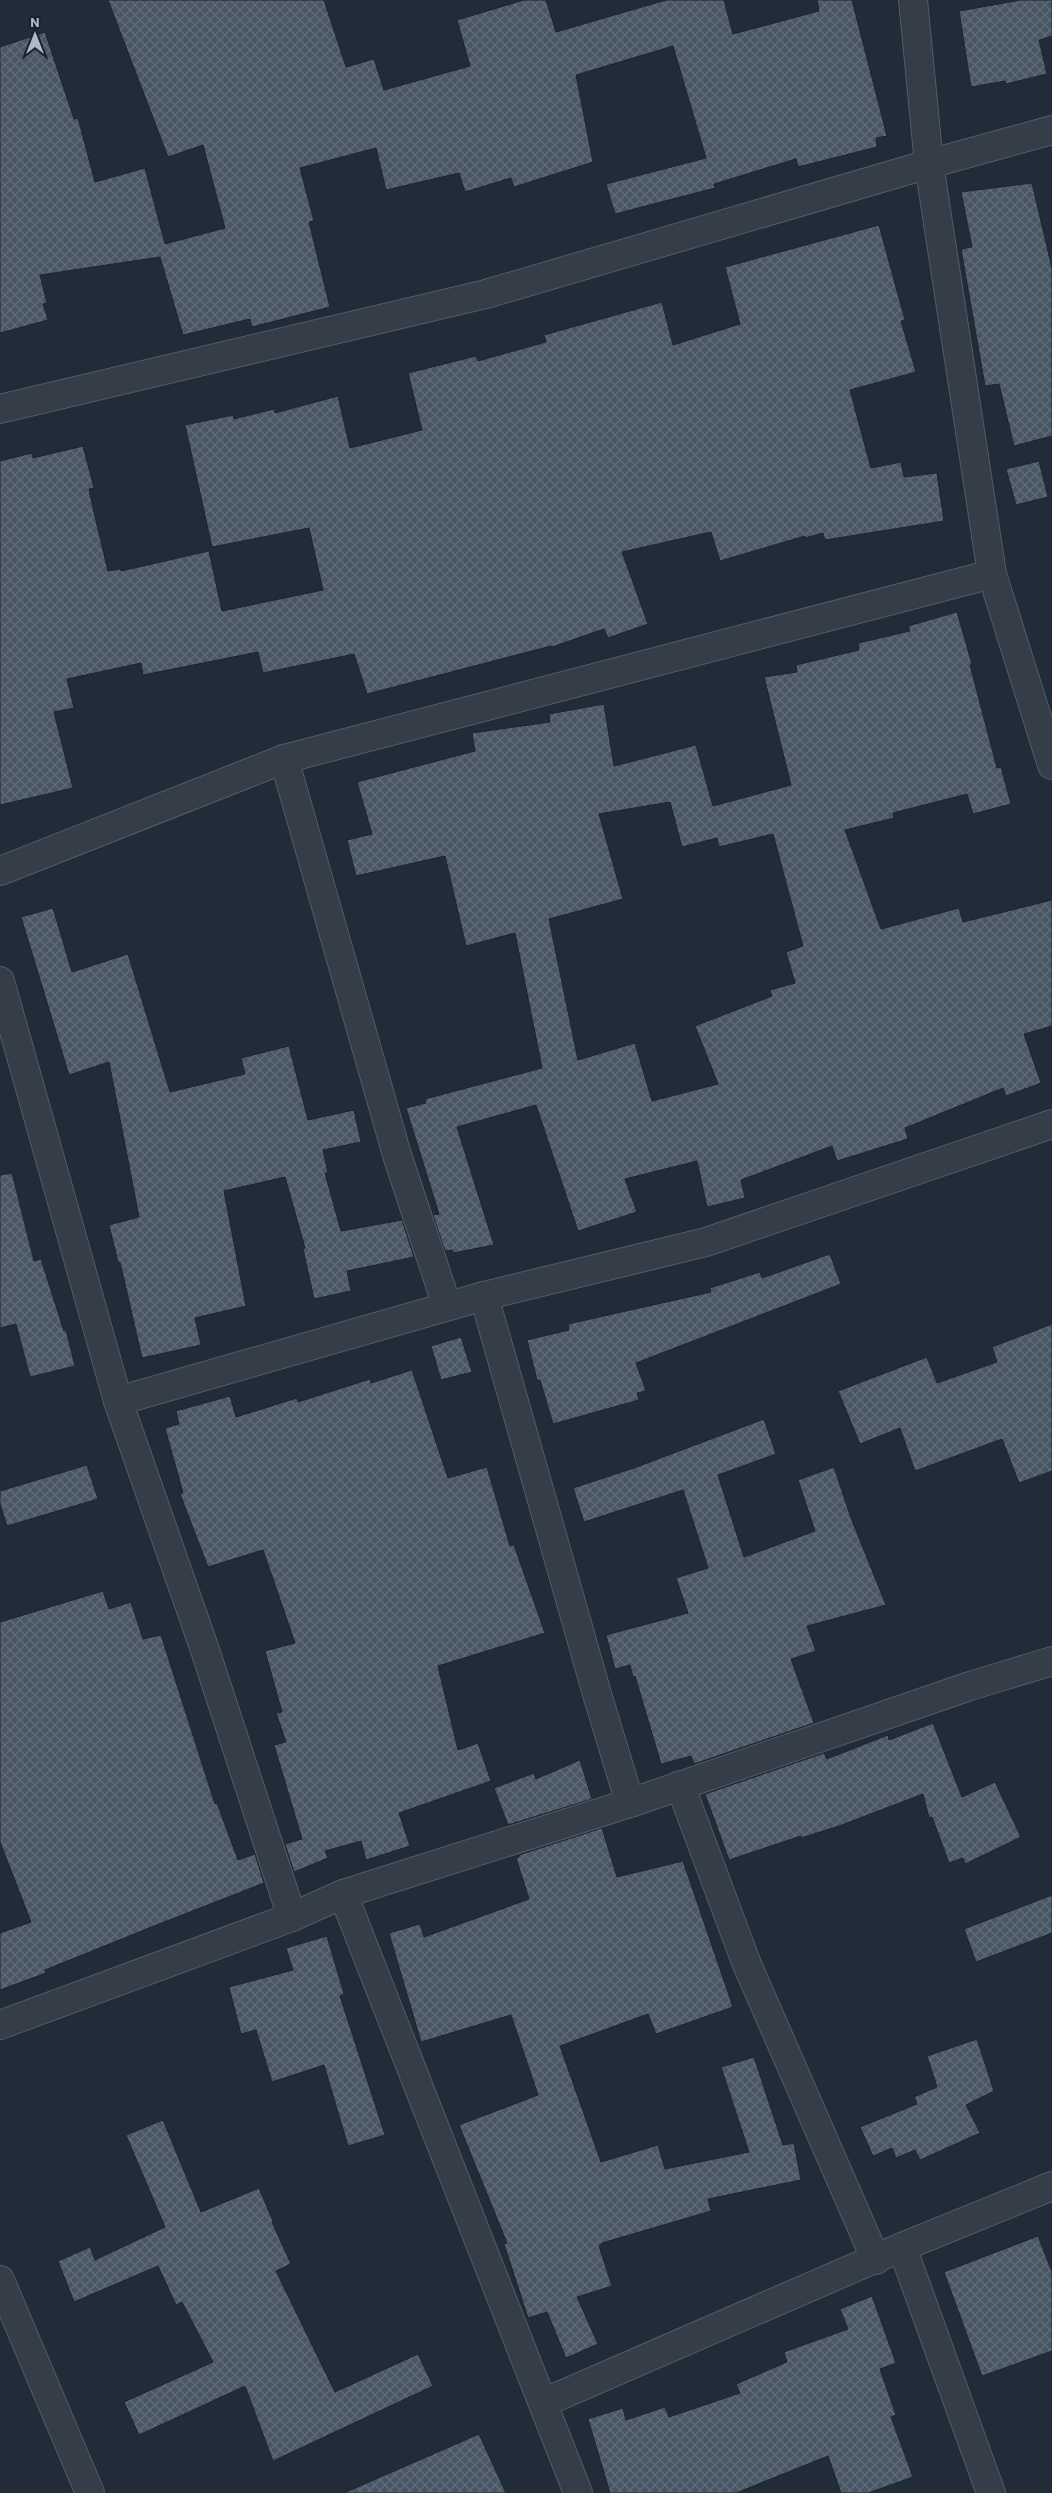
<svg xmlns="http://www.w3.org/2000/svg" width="1052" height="2493" font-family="Barlow,sans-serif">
<defs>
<pattern id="building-cross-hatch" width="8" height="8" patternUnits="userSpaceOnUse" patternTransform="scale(1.25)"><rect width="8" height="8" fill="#495664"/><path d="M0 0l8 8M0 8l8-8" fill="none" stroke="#616c79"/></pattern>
</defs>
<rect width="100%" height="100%" fill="#212c38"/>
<!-- building -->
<g fill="url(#building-cross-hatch)" stroke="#1c252f" fill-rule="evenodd">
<path d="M108 0H324L346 67 374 59 384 90 470 66 457 20 524 0H546L556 32 666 0H724L733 34 819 11 817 0H852L887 136 876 138 877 147 798 167 796 159 714 184 715 188 615 214 606 184 706 158 673 46 576 75 593 162 514 187 511 178 465 192 459 173 386 190 376 148 300 168 314 221 309 222 330 307 252 327 250 319 183 335 160 257 40 275 47 303 43 304 48 320 0 333V47L45 32 74 119 78 118 95 182 145 168 165 244 225 228 203 145 168 157Z"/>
<path d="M1021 0H1052V36L1039 40 1047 74 1006 84 1005 81 971 87 959 11Z"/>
<path d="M1032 183 1052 268V436L1014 446 999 384 985 386 961 249 972 247 961 192Z"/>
<path d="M879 225 905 320 901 321 916 372 850 390 871 468 901 462 904 477 937 473 944 521 825 540 823 533 805 538V536L720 561 711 532 622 552 648 624 608 638 604 629 552 647 551 646 367 694 354 654 263 673 258 652 143 675 141 663 67 679 74 708 54 712 73 788 0 805V461L32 453 33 458 83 446 94 488 89 489 93 508 108 571 120 569 121 571 209 551 222 611 323 590 309 528 212 547 185 425 233 415 234 419 274 409 275 413 338 396 350 448 422 430 408 373 476 356 478 361 546 342 544 335 662 302 673 345 740 324 725 267Z"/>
<path d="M1039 461 1048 497 1016 505 1006 469Z"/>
<path d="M957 612 972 664 970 665 997 768 1001 767 1011 804 973 814 967 794 893 813 894 818 845 830 881 929 959 908 963 922 1052 900V1026L1024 1034 1041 1083 1006 1096 1003 1088 905 1128 908 1139 837 1161 832 1146 741 1180 745 1198 707 1207 697 1161 625 1179 637 1212 578 1231 536 1105 457 1127 494 1245 453 1253 452 1250 445 1251 433 1215 439 1214 406 1108 426 1103 425 1099 542 1068 515 933 466 946 445 856 356 876 347 840 372 834 357 782 475 751 472 733 550 722 549 714 604 704 614 766 696 745 713 806 791 785 764 677 797 672 796 665 859 650 858 643 910 631 908 626ZM670 802 682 847 717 838 719 847 773 834 803 946 786 952 795 983 770 990 772 996 695 1026 718 1084 652 1101 635 1043 578 1060 549 919 623 899 599 814Z"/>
<path d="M53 908 72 972 128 954 170 1092 245 1074 241 1058 289 1046 308 1120 354 1110 361 1142 323 1150 328 1173H325L341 1231 402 1220 414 1257 347 1271 351 1291 314 1299 303 1249 305 1248 285 1177 224 1191 246 1306 195 1318 201 1345 142 1358 120 1262H118L109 1225 139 1217 109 1062 69 1075 21 917Z"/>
<path d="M12 1173 34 1261 41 1259 64 1331 66 1330 75 1366 30 1377 16 1324 0 1328V1175Z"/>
<path d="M830 1254 841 1284 636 1363 646 1391 637 1393 639 1400 553 1424 540 1380H537L527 1340 569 1330 568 1324 711 1292 710 1288 760 1272 762 1278Z"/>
<path d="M1052 1324V1471L1019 1483 1002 1439 915 1471 900 1428 860 1444 838 1391 927 1357 937 1383 997 1362 992 1347Z"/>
<path d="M461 1337 472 1372 441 1380 431 1346Z"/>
<path d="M412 1370 448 1478 487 1467 510 1546 514 1545 545 1633 438 1666 458 1750 478 1743 491 1781 399 1813 410 1846 366 1860 361 1841 325 1851 328 1858 294 1872 285 1844 302 1839 274 1745 286 1742 276 1713 282 1712 265 1651 295 1643 263 1550 208 1567 180 1494 183 1493 165 1428 179 1424 176 1411 230 1396 236 1417 297 1398 298 1402 370 1379 371 1383Z"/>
<path d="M764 1419 776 1454 718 1475 744 1557 815 1531 798 1480 834 1467 851 1518 886 1605 807 1626 816 1651 791 1659 814 1723 694 1764 691 1756 661 1764 635 1676 633 1677 630 1665 615 1669 606 1635 688 1613 676 1578 708 1568 683 1490 584 1522 573 1488 634 1468Z"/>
<path d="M87 1465 98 1499 7 1526 0 1504V1491Z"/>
<path d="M103 1591 109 1609 131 1602 143 1639 161 1635 215 1804 217 1803 238 1860 255 1854 264 1883 149 1928 45 1970 46 1973 0 1990V1933L31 1922 0 1842V1622Z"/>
<path d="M933 1723 962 1797 995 1782 1021 1837 965 1864 963 1858 949 1863 932 1817 929 1818 923 1794 839 1826 801 1838V1836L729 1860 705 1794 824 1753 827 1759 888 1735 889 1740Z"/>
<path d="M580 1760 592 1799 508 1825 494 1788 534 1773 536 1779Z"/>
<path d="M602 1828 617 1877 683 1861 733 2007 656 2034 648 2014 560 2046 601 2162 658 2145 665 2169 749 2152 721 2067 754 2057 783 2145 794 2143 801 2180 708 2199 711 2211 602 2243 599 2246 612 2286 577 2297 598 2344 566 2358 547 2312 528 2318 504 2244 507 2243 459 2125 538 2095 511 2015 421 2042 389 1933 420 1924 424 1937 529 1899 516 1858 519 1857V1855Z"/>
<path d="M1052 1895V1933L976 1962 964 1929Z"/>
<path d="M327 1936 344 1994 340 1996 385 2135 348 2146 324 2065 272 2082 256 2030 241 2034 229 1987 293 1970 286 1948Z"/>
<path d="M977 2039 994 2091 966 2105 980 2133 920 2160 915 2150 896 2158 892 2148 873 2156 860 2127 917 2104 914 2097 937 2087 927 2056Z"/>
<path d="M163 2120 201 2212 259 2188 273 2221 272 2222 291 2264 276 2271 335 2392 418 2354 433 2386 273 2461 245 2386 139 2435 124 2402 213 2362 182 2302 176 2305 158 2266 74 2302 58 2261 90 2247 95 2260 165 2227 126 2135Z"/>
<path d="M1038 2236 1052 2272V2351L982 2376 944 2272Z"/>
<path d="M872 2296 896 2363 880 2369 896 2415 891 2417 913 2477 868 2493H841L828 2456 736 2493H610L588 2419 623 2408 626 2420 665 2407 669 2417 740 2393 736 2384 787 2362 784 2352 848 2329 840 2309Z"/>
<path d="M479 2434 506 2493H344Z"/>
</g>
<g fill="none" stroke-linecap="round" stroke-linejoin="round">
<!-- minor casing -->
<g stroke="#525c66" stroke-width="30">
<g id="minor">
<path d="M913 0 929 164 992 574 1052 765"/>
<path d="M0 409 486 294 929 164 1052 130"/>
<path d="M284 759 397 1155 447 1306"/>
<path d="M0 871 284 759 992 574"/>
<path d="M0 981 118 1401 205 1650 292 1917"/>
<path d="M484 1296 597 1694 630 1803"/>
<path d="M118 1401 484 1296 706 1242 1052 1124"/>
<path d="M680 1785 746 1962 876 2260"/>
<path d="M343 1894 578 2493"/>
<path d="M0 2025 292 1917 343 1894 630 1803 970 1686 1052 1661"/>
<path d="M902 2247 991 2493"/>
<path d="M0 2280 90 2493"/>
<path d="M543 2403 902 2247 1052 2186"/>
</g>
</g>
<!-- minor -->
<use href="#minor" stroke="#353e48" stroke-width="28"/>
</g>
<!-- north arrow -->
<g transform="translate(35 35)" stroke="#1a232d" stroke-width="4" paint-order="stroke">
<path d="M0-4L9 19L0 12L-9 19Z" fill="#afb9c5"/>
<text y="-8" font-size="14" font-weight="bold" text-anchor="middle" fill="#afb9c5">N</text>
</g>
</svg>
